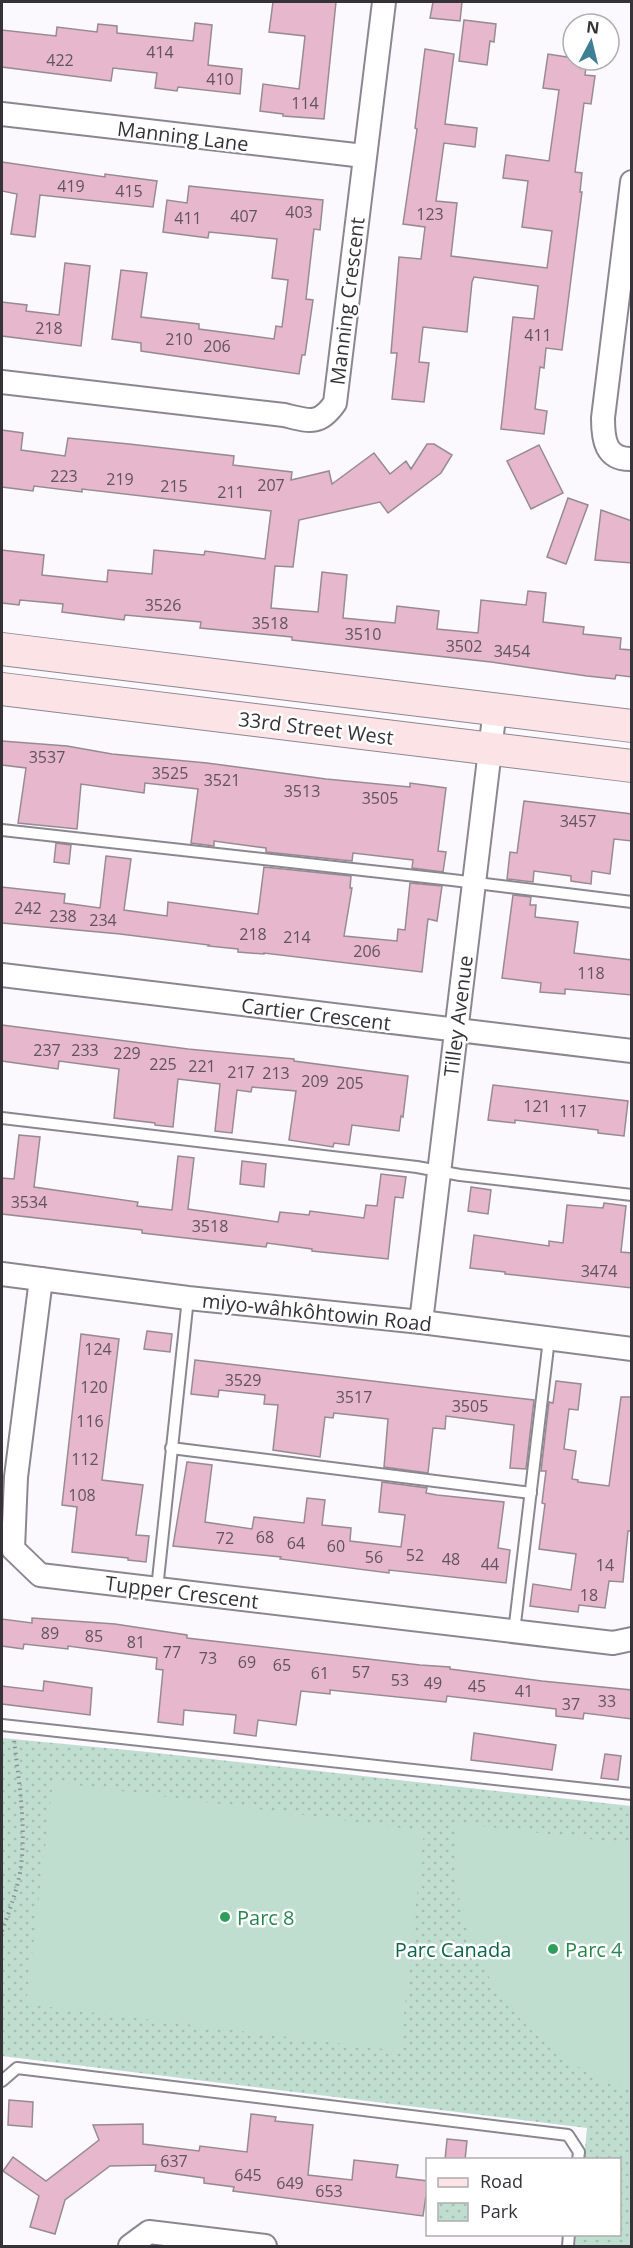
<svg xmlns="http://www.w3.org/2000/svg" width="633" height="2248" font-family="'Open Sans',sans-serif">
<defs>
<pattern id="park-dots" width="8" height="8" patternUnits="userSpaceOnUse" patternTransform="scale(1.5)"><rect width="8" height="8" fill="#bfdecf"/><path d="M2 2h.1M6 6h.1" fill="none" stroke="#a5bfb2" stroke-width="1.8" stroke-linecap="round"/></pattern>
</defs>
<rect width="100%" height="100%" fill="#fbf9fe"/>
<!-- park -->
<path fill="url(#park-dots)" d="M2 1738 148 1752 631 1806V2246H575L576 2235 620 2234V2160L584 2159 587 2128 2 2056Z"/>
<!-- pitch -->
<g fill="#bfdecf">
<path d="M53 1782 424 1831 400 2051 26 2004Z"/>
<path d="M456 1823 631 1844V2088C622 2086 610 2084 601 2080 593 2077 585 2071 577 2066 515 2027 469 1964 458 1891 454 1868 455 1846 456 1823Z"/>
</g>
<!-- building -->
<g fill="#e6b7cd" stroke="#978b91" stroke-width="1.5">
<path d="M273 2H336L324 119 283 116V114L260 111 263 84 299 89 305 36 269 32Z"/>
<path d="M433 2H462L460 21 430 18Z"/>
<path d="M464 20 496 24 494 42 490 41 487 65 459 61Z"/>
<path d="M195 23 212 25 208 65 242 69 240 94 178 87 177 91 155 88 157 73 113 68 111 81 2 67V30L56 36 57 27 97 32 98 24 117 26V33L193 41Z"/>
<path d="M425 49 454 54 445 124 477 128 475 147 444 143 436 201 457 203 451 256 547 268 552 231 522 227 528 181 503 178 506 155 549 161 559 90 543 88 548 54 573 58V60H587L585 75 595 76 591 104 584 103 575 172 582 173 580 192H582L562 350 546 348 544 368 540 367 535 409 547 411 544 434 501 429 513 317 534 319 538 286 474 277 472 282 467 332 423 327 419 362 429 363 424 402 392 399 397 353H391L399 257 421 259 425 227 403 224 417 129 415 128Z"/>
<path d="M2 162 105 177V174L157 181 153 207 40 195 35 237 11 234 17 194 2 191Z"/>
<path d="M189 186 323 200 320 230 314 229 306 299 313 300 305 355H302L299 374 141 351V343L112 339 121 270 147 273 141 317 199 324V329L274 339 276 326 282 327 288 280 272 278 277 239 209 232 208 238 163 232 167 200 187 203Z"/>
<path d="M65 263 90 266 81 346 2 336V302L27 305 26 311 59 315Z"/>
<path d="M2 430 23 433 21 450 65 456 68 438 129 444 234 456 233 465 292 472 291 480 329 471 332 484 374 453 390 474 406 461 411 469 427 444H434L452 455 441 473 388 513 380 502 299 520 293 567 275 566 271 608 318 612 322 572 347 575 343 618 395 623 397 606 439 611 437 629 478 633 481 600 526 605 528 591 546 593 543 622 584 627 583 634 621 638 620 649 632 650V677L616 675 615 679 587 676 491 662 292 640V637L200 628 201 622 125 615 124 620 62 612 63 604 20 600 19 605 2 603V550L44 555 42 575 107 582 108 570 152 574 154 550 204 555 205 551 265 559 271 511 82 489V492L34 486 33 491 2 487Z"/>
<path d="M539 445 563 493 531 509 507 461Z"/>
<path d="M568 498 588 505 566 564 547 557Z"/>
<path d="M601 510 632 521V563L595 560Z"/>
<path d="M2 741 67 746 112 754 207 763 326 779 410 787V783L446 788 438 851 446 852 443 872 412 868 413 860 353 853 352 861 266 852V848L214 841V846L191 843 198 789 145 783 144 793 81 784 77 829 18 823 26 768 2 765Z"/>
<path d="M524 801 632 814V841L614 839 610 874 592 871 591 884 571 881V876L534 871 533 882 507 879 510 852 517 853Z"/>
<path d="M56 843 71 845 69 864 54 862Z"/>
<path d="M106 856 131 859 124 910 167 916 168 902 258 914 264 867 351 876 350 888H352L344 936 397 941 398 929 405 930 410 883 442 886 437 921 428 919 422 972 264 953V954L238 952V949L208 946 209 945 120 934 2 923V887L65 894 64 903 100 908Z"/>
<path d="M513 895 531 897 530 905H536L535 917 578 922 574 953 632 960V995L565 989V994L540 992 541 983 502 978Z"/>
<path d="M2 1025 188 1049 294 1059V1061L408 1076 403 1117 401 1116 399 1131 352 1125 349 1145 334 1143 333 1147 289 1140 296 1091 252 1087 251 1092 237 1090 232 1133 215 1131 220 1084 178 1079 173 1127 155 1125V1123L114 1118 119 1069 59 1061 58 1069 2 1061Z"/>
<path d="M493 1085 628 1101 624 1136 598 1133V1130L515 1120V1123L488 1120Z"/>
<path d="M19 1135 40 1137 34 1187 138 1202 137 1206 172 1210 178 1156 194 1158 188 1209 278 1222 280 1212 309 1215 310 1211 364 1218 366 1205 377 1206 381 1174 406 1177 403 1198 395 1197 388 1259 312 1251V1249L267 1243 266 1247 177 1237 142 1233V1230L2 1214V1178L14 1179Z"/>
<path d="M242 1161 266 1164 264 1187 240 1184Z"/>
<path d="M471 1187 491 1190 488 1214 468 1211Z"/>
<path d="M604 1203 626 1206 621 1252 632 1253V1288L505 1274V1272L470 1268 474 1235 549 1246V1241L563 1243 567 1205 603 1208Z"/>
<path d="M147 1331 172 1334 170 1352 144 1349Z"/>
<path d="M81 1334 119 1339 102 1480 143 1485 136 1535 149 1536 146 1562 128 1560V1558L72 1552 77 1507 62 1505Z"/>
<path d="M195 1360 534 1400 526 1469 510 1468 514 1425 446 1416 445 1429 433 1428 428 1473 384 1467 388 1419 334 1413 333 1418 325 1417 320 1457 273 1450 278 1405 264 1404 265 1395 219 1390 218 1397 191 1394Z"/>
<path d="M556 1381 581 1384 578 1410 569 1409 564 1449 576 1451 572 1479 578 1480V1482L609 1486 621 1397H632V1531H628L623 1582 609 1581 605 1608 579 1605 578 1612 530 1606 533 1584 571 1590 576 1554 539 1549 545 1504 542 1503 546 1471H541L549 1402 553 1403Z"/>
<path d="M187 1462 212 1465 205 1522 252 1529 254 1517 304 1523 307 1498 325 1500 322 1525 351 1528 350 1541 401 1547 405 1515 379 1512 382 1482 427 1488 426 1493 437 1495 504 1502 498 1548 510 1550 506 1583 389 1570V1573L280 1559 281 1557 173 1546Z"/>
<path d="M32 1618 115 1624 187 1635V1638L420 1665 450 1667V1669L542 1681 632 1690V1719L584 1713 583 1719 556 1716V1709L447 1696 446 1702 330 1690V1694L301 1691 296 1725 258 1720 256 1736 234 1733 236 1715 184 1710 183 1725 158 1722 163 1670 156 1669 157 1658 68 1646V1649L24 1644 23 1649 2 1646V1619L32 1623Z"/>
<path d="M44 1681 92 1688 90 1715 2 1704V1686L43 1691Z"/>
<path d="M474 1733 556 1745 552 1770 471 1760Z"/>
<path d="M605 1754 621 1756 618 1780 601 1778Z"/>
<path d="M9 2100 33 2102 32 2127 8 2125Z"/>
<path d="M251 2114 276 2117 275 2121 313 2125 308 2175 352 2180 354 2160 398 2165 396 2177 428 2181 423 2216 233 2191 234 2187 204 2183V2178L155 2171 156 2165 110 2166 65 2200 55 2234 30 2227 39 2196 3 2171 13 2157 46 2181 99 2140 93 2125 143 2124V2144L199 2151 200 2146 247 2152Z"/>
<path d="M447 2139 467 2141 465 2160H445Z"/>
</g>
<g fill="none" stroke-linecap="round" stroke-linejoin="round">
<!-- lane casing -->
<g stroke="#8b8791" stroke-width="14">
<g id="lane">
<path d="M2 830 452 880 632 902"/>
<path d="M2 1118 417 1167 460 1175 632 1195"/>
<path d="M171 1448 531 1493"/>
<path d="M157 1589 188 1298"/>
<path d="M514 1632 549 1339"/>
<path d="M2 1725 632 1794"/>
<path d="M2 2081 17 2068 568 2135 579 2152 578 2160"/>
<path d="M568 2246 569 2234"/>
</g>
</g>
<!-- street casing -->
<g stroke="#8b8791" stroke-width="26">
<g id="street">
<path d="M2 114 364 156"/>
<path d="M632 182 603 418C603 439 605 460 632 459"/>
<path d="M2 382 284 415C309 421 319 426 335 403L384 2"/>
<path d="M2 975 632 1051"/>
<path d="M2 1274 188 1298 421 1322 632 1349"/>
<path d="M41 1279 16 1477 13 1549 40 1575 613 1643 632 1639"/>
<path d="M421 1322 495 709"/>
<path d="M130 2246 149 2232 265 2246"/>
</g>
</g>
<!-- secondary casing -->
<g stroke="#8b8791" stroke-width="34">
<g id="secondary">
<path d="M2 649 632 726"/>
<path d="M2 689 632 766"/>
</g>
</g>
<!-- path -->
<path stroke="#908e93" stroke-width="4" stroke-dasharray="1.5 4.5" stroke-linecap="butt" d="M2 1931C9 1912 16 1893 20 1873 27 1829 19 1784 14 1740"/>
<!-- lane -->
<use href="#lane" stroke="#fff" stroke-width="10"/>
<!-- street -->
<use href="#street" stroke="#fff" stroke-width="22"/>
<!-- secondary -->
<use href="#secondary" stroke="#fbe3e6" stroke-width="32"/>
</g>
<!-- markers -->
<g fill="#2e9e5b" stroke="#fff" stroke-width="2">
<circle cx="225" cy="1917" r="6"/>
<circle cx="553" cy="1949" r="6"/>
</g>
<g text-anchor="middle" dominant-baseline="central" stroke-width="5" stroke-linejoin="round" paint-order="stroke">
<!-- number labels -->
<g font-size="16" fill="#61545d">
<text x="160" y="52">414</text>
<text x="60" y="60">422</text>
<text x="220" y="79">410</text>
<text x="305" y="103">114</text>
<text x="71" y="186">419</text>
<text x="129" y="191">415</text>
<text x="299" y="212">403</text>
<text x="430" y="214">123</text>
<text x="244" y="216">407</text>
<text x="188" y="218">411</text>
<text x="49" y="328">218</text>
<text x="538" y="335">411</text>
<text x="179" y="339">210</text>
<text x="217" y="346">206</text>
<text x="64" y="476">223</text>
<text x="120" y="479">219</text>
<text x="271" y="485">207</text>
<text x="174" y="486">215</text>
<text x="231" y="492">211</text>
<text x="163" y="605">3526</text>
<text x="270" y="623">3518</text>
<text x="363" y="634">3510</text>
<text x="464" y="646">3502</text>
<text x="512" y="651">3454</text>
<text x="47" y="757">3537</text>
<text x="170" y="773">3525</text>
<text x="222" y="780">3521</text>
<text x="302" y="791">3513</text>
<text x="380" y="798">3505</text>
<text x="578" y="821">3457</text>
<text x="28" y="908">242</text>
<text x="63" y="916">238</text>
<text x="103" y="920">234</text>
<text x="253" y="934">218</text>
<text x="297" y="937">214</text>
<text x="367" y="951">206</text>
<text x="591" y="973">118</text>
<text x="47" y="1050">237</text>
<text x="85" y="1050">233</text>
<text x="127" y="1053">229</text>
<text x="163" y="1064">225</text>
<text x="202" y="1066">221</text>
<text x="241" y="1072">217</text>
<text x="276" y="1073">213</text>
<text x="315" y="1081">209</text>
<text x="350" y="1083">205</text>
<text x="537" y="1106">121</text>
<text x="573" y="1111">117</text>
<text x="29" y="1202">3534</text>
<text x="210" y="1226">3518</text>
<text x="599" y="1271">3474</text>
<text x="98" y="1349">124</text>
<text x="243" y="1380">3529</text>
<text x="94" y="1387">120</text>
<text x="354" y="1397">3517</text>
<text x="470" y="1406">3505</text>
<text x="90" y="1421">116</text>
<text x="85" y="1459">112</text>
<text x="82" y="1495">108</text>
<text x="265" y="1537">68</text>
<text x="225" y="1538">72</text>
<text x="296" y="1543">64</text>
<text x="336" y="1546">60</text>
<text x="415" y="1555">52</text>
<text x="374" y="1557">56</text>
<text x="451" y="1559">48</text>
<text x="490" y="1564">44</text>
<text x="605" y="1565">14</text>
<text x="589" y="1595">18</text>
<text x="50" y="1633">89</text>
<text x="94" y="1636">85</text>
<text x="136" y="1642">81</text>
<text x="172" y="1652">77</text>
<text x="208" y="1658">73</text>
<text x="247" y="1662">69</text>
<text x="282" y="1665">65</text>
<text x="361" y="1672">57</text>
<text x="320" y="1673">61</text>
<text x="400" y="1680">53</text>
<text x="433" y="1683">49</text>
<text x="477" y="1686">45</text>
<text x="524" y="1691">41</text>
<text x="607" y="1701">33</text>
<text x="571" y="1704">37</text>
<text x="174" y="2161">637</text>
<text x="248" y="2175">645</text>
<text x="290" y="2183">649</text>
<text x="329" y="2191">653</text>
</g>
<!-- street labels -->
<g font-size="20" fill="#353338" stroke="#fff">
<text transform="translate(183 136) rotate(7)">Manning Lane</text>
<text transform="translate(347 301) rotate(-83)">Manning Crescent</text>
<text transform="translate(316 728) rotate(7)">33rd Street West</text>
<text transform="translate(316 1014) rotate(7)">Cartier Crescent</text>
<text transform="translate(458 1016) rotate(-83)">Tilley Avenue</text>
<text transform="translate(317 1312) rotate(6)">miyo-wâhkôhtowin Road</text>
<text transform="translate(182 1592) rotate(7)">Tupper Crescent</text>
</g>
<!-- leisure labels -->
<g font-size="20" fill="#27864d" stroke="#fff" text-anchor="start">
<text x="237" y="1917">Parc 8</text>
<text x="565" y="1949">Parc 4</text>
</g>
<!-- park labels -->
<g font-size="20" fill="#0f6547" stroke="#fff">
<text x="453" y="1949">Parc Canada</text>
</g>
</g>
<!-- border -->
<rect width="633" height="2248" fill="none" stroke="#353338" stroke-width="6"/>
<!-- legend -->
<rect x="426" y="2158" width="195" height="78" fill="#ffffff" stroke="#aeadaf" stroke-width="1.5"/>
<rect x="438" y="2178" width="30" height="9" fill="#fbe3e6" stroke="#aeadaf" stroke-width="1.5"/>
<text x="480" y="2188" font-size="18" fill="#353338">Road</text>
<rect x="438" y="2203" width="30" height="18" fill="url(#park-dots)" stroke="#aeadaf" stroke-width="1.5"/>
<text x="480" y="2218" font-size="18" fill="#353338">Park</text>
<!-- north arrow -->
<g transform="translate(591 42) rotate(7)"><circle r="28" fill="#ffffff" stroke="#aeadaf" stroke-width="1.5"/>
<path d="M0-4.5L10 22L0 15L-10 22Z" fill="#3f7f93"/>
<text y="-9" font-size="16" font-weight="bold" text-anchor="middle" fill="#353338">N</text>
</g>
</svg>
